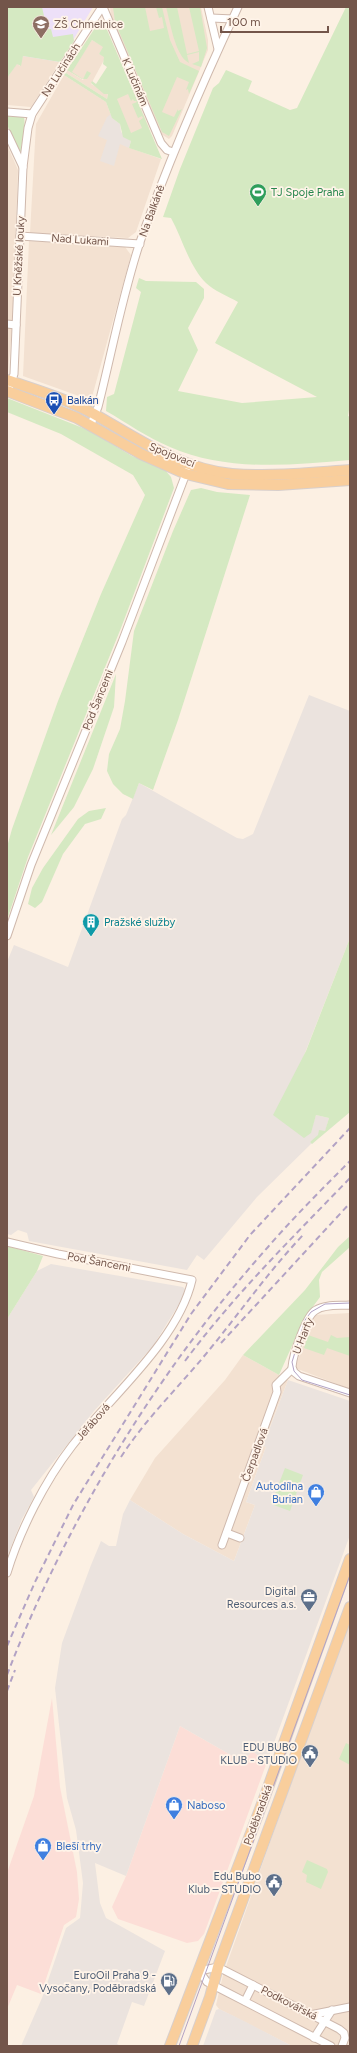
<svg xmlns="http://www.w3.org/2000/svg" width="357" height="2053" font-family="Figtree,sans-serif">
<rect width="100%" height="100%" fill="#fcf0e3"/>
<!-- residential -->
<g fill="#f3e1d1">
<path d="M110 7H201L208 40V50L172 136 169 139 161 134 111 17Z"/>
<path d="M92 40 104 47 99 54 104 56V60L91 84 108 93 107 99 66 73 67 70 83 80 87 73 83 79 71 72Z"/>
<path d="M23 56 60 62 31 107 7 105V78L17 63 20 66Z"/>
<path d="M64 75 106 102 112 118 130 148 161 159 136 232 128 238 30 233 36 124Z"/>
<path d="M133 90 149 128 131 135 115 97Z"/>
<path d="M7 145 18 170 12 329 8 371Z"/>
<path d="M29 241 125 247 131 255 92 397 90 400 23 376Z"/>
<path d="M350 1313V1389L295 1368 314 1315Z"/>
<path d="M243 1355 288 1380 263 1445 266 1447 246 1502 255 1505 234 1561 183 1534 130 1500 155 1458 225 1380Z"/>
<path d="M350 1617V2046H292L219 2009 216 2005 223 1975Z"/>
</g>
<!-- commercial -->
<g fill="#fcded7">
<path d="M52 1698 60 1787 77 1872 79 1899 76 1917 64 1925 41 1994 17 1985 7 2009V1873L34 1796Z"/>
<path d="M180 1726 243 1762 252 1751 267 1762 204 1934 198 1941 187 1943 118 1919 112 1907 126 1876Z"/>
</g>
<!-- industrial -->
<g fill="#ebe3de">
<path d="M111 114 112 118 120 124 121 132 131 141 129 148 120 144 114 166 100 161 107 140 98 136 107 117Z"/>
<path d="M309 695 350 711V938L301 1063 310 1133 316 1115 329 1118 325 1132 310 1142 312 1143 257 1197 204 1260 197 1255 187 1270 29 1241 27 1233 18 1230 11 1235 7 1234V962L14 945 68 967 122 819 126 815 139 783 237 838 243 839 253 834Z"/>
<path d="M51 1264 183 1287 185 1289 184 1296 153 1346 94 1411 31 1490 34 1497 22 1519 7 1557V1319L37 1271Z"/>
<path d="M288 1380 350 1401V1535L267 1762 252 1751 243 1762 180 1726 126 1876 95 1863 100 1903 106 1918 165 1951 144 2006 132 2002 117 2044 121 2046H21L42 1998 66 1928 80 1918 83 1883 76 1830 67 1798 55 1688 62 1643 91 1565 101 1541 109 1546H116L123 1514 130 1500 183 1534 234 1561 255 1505 246 1502 266 1447 263 1446Z"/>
<path d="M219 2009 240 2019 292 2046H203L216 2010Z"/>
</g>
<!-- education -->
<path fill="#ede0f8" d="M7 7H93L60 62 23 56 12 70Z"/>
<!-- green -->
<g fill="#d5e9c2" fill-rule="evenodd">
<path d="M7 7H42L47 29H51L53 37 73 34 74 41 60 62 23 56 21 66 17 64 7 78Z"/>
<path d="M113 7H145L150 31 164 28 162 17 159 18 156 7H162L170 40 180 62 199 71 189 94 188 89 186 90 189 82 177 77 162 112 174 117 178 109V111L182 109 169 136 162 132 115 22Z"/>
<path d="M166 7H177L187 54 199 51 189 7H200L207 48 201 67 192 64 199 61V52L187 55 189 63C175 56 170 21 166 7Z"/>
<path d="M346 7H350V404L348 416 350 417V460C290 465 227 472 170 447 148 438 127 423 106 411L107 397 114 394 141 292 136 288 139 278 146 281 196 282 204 289V298L188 328 198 350 178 391 242 403 317 397 215 343 238 302C228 296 214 291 206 283 189 266 182 238 171 218L163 217 180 169 213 88 219 83 226 70 252 81 248 91 290 110 297 108Z"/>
<path d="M99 22 105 25 162 159 129 148 131 141 123 137 120 124 112 118 106 102 64 75 66 73 107 99 108 94H104L91 83 92 81 96 84 107 67 103 64 104 57 99 54 103 47 92 40 72 72 83 79 87 71 91 73 87 79H82L67 70ZM128 94 131 101 133 99 134 101H136L137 102 132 104 138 118 142 116 143 118 139 121 142 128 131 133 117 99Z"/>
<path d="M7 116 24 117C26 127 22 140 21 151H20L7 125Z"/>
<path d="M7 398 88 430 132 456 164 469 171 477 174 488 121 628 28 857 7 920V847L12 829 58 701 101 594 145 495 133 475 61 434 7 412Z"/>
<path d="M201 488 217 492 250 495 178 720 153 790 139 783 133 799 123 794 113 784 107 771 109 754 120 729 125 701 134 631 173 531 191 490Z"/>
<path d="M116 674 114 707 93 769 74 807 51 835Z"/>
<path d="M106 808 101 819 85 824 63 854 42 902 35 908 28 904 32 888 43 868 78 819 89 811Z"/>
<path d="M350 938V1112L312 1144 310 1142 318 1135 319 1130 325 1131 329 1118 316 1115 311 1133 304 1138 273 1115 306 1051Z"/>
<path d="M350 1236V1247L322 1272 319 1280 320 1297 304 1319 279 1375 243 1355 305 1290 338 1247Z"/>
<path d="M7 1246 43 1256 37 1271 7 1319Z"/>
<path d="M308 1335 328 1342 331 1335 337 1338 350 1337V1356L327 1348 324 1355 304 1348Z"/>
<path d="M285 1468 303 1475 290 1511 271 1504Z"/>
<path d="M346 1743 350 1745V1765L339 1759Z"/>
<path d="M307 1860 327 1869 328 1872 321 1889 306 1882 307 1875 302 1872Z"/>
</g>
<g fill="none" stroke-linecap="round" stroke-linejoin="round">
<!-- minor casing -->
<g stroke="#cfb9ad" stroke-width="9">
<g id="minor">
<path d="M103 7 161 143 167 150 173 152"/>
<path d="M208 7 218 49"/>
<path d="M211 18 233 19"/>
<path d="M7 112 32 114"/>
<path d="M7 133 23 167"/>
<path d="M20 236 140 244"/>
<path d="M7 324 16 325"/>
<path d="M10 386 14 374 23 167 28 128 32 114 102 7"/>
<path d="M91 424 98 407C112 352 122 296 140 242 168 162 202 84 238 7"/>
<path d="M7 936 31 865 122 642 187 471"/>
<path d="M7 1242 58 1254 192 1280C178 1341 110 1397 72 1446 45 1481 20 1530 7 1573"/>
<path d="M350 1305C340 1306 325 1304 316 1310 306 1315 293 1355 292 1367L294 1372 299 1376 350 1393"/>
<path d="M227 1533 240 1538"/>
<path d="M222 1545 277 1392 276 1385 292 1369"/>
<path d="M245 2001 253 1985"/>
<path d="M310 2015 350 2007"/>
<path d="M314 2038 332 2010"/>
<path d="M331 2046 207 1982 199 1971 218 1967 339 2029 344 2033 345 2038 342 2046"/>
</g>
</g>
<!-- primary casing -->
<g stroke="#d8cfcc" stroke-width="12">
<g id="primary">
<path d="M7 380C36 390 67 399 94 414 138 439 180 469 232 474 271 477 311 473 350 470"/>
<path d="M7 391 77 418 141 454 186 474 228 484 278 485 350 480"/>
<path d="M170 2046 265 1796 350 1559"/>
<path d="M192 2046 210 1997 218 1967 350 1607"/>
</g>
</g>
<!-- minor -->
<use href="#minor" stroke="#fff" stroke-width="7"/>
<!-- primary -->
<use href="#primary" stroke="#f9ce9c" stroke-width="10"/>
<!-- tram -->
<g stroke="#b2a2c4" stroke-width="1">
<path d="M350 1303 325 1304 311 1312 305 1320 292 1362 294 1371 302 1380 350 1395"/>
<path d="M179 2046 350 1575"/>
</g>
<!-- rail -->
<g stroke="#b2a2c4" stroke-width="2" stroke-dasharray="6 4" stroke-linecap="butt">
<path d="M221 1343 350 1203"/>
<path d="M185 1361C234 1295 293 1237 350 1178"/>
<path d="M121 1457C146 1418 181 1385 210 1349 241 1311 269 1271 303 1235"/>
<path d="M7 1646 35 1582 73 1505 191 1314 250 1235 350 1128"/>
<path d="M7 1675C66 1521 158 1370 268 1247 294 1217 322 1189 350 1161"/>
<path d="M7 1691 15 1670"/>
</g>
</g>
<!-- icons -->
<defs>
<g id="school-pin" transform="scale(0.9)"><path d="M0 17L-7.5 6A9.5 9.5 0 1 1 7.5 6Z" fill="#8d6e63" stroke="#fff4e9"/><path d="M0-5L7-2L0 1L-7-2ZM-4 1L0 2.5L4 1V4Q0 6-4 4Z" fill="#fff"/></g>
<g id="stadium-pin" transform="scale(0.9)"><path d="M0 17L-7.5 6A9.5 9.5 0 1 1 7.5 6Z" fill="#2e9e5b" stroke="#fff4e9"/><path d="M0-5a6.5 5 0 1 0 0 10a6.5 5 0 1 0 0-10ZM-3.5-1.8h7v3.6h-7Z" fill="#fff"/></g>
<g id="bus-pin" transform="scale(0.9)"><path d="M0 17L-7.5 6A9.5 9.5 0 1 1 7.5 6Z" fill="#1a4fb4" stroke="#fff4e9"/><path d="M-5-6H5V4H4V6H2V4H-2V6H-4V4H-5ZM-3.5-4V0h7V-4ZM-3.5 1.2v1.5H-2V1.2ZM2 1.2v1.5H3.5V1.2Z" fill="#fff"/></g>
<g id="building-pin" transform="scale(0.9)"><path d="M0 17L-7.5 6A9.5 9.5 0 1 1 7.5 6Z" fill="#0f9aa8" stroke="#fff4e9"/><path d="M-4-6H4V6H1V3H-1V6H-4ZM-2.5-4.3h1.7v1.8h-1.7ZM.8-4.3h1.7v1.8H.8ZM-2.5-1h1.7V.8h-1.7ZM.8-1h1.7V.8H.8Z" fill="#fff"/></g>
<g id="shop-pin" transform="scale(0.9)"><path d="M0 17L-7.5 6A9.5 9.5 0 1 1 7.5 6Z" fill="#3f7fe0" stroke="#fff4e9"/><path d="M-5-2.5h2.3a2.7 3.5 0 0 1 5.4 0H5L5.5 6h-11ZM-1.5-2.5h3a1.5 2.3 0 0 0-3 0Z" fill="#fff"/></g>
<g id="office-pin" transform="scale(0.9)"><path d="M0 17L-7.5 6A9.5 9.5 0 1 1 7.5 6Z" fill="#5c6f8a" stroke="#fff4e9"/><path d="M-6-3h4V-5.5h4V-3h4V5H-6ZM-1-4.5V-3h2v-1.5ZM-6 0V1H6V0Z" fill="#fff"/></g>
<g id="civic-pin" transform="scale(0.9)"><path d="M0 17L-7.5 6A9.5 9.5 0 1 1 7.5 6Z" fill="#5c6f8a" stroke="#fff4e9"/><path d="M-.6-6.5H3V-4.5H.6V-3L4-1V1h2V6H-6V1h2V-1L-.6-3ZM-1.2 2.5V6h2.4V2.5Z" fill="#fff"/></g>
<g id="fuel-pin" transform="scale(0.9)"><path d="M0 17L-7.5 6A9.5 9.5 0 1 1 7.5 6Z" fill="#5c6f8a" stroke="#fff4e9"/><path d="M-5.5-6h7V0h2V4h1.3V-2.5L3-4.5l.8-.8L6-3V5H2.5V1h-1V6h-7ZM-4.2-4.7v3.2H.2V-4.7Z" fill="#fff"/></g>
</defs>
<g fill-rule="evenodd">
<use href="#school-pin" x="41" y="24"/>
<use href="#stadium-pin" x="258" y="192"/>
<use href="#bus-pin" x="54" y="400"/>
<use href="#building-pin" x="91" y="922"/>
<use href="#shop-pin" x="316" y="1492"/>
<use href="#office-pin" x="309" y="1597"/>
<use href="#civic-pin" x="310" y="1753"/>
<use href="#shop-pin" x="174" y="1805"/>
<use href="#shop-pin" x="43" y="1846"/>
<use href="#civic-pin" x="274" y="1882"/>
<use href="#fuel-pin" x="169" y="1981"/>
</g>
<g text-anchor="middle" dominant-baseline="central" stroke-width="3.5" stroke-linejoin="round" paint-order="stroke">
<!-- education labels -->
<g font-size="11" fill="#785e54" stroke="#fff4e9" text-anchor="start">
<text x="54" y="24">ZŠ Chmelnice</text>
</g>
<!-- street labels -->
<g font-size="11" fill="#73554a" stroke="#fff4e9">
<text transform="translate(61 70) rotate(-57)">Na Lučinách</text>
<text transform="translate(135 82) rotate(67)">K Lučinám</text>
<text transform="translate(152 211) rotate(-70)">Na Balkáně</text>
<text transform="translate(80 240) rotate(4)">Nad Lukami</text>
<text transform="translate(19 256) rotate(-87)">U Kněžské louky</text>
<text transform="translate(172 455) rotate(22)">Spojovací</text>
<text transform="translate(98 700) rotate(-68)">Pod Šancemi</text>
<text transform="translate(99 1262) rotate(11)">Pod Šancemi</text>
<text transform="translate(303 1336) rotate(-68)">U Harfy</text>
<text transform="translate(93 1422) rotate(-49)">Jeřábová</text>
<text transform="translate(255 1455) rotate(-70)">Čerpadlová</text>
<text transform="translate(258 1815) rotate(-70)">Poděbradská</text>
<text transform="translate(289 2003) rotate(27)">Podkovářská</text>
</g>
<!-- leisure labels -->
<g font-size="11" fill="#27864d" stroke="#fff4e9" text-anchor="start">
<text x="271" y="192">TJ Spoje Praha</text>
</g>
<!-- transit labels -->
<g font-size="11" fill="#164399" stroke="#fff4e9" text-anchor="start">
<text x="67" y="400">Balkán</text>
</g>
<!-- culture labels -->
<g font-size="11" fill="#0d838f" stroke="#fff4e9" text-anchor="start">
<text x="104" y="922">Pražské služby</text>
</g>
<!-- shop labels -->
<g font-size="11" fill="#366cbe" stroke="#fff4e9" text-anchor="start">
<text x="303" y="1486" text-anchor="end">Autodílna<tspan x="303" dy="13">Burian</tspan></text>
<text x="187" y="1805">Naboso</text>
<text x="56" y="1846">Bleší trhy</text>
</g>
<!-- service labels -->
<g font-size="11" fill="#4e5e75" stroke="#fff4e9" text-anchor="end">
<text x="296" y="1591">Digital<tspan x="296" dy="13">Resources a.s.</tspan></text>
<text x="297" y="1747">EDU BUBO<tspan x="297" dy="13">KLUB - STUDIO</tspan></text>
<text x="261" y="1876">Edu Bubo<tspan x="261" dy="13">Klub – STUDIO</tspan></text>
<text x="156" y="1975">EuroOil Praha 9 -<tspan x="156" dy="13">Vysočany, Poděbradská</tspan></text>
</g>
</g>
<!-- border -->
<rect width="357" height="2053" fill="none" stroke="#73554a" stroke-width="16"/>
<!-- scale -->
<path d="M221 26v6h107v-6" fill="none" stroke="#73554a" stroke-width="2"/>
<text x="227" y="26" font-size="12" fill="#73554a" stroke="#fff4e9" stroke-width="3" paint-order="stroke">100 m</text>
</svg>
